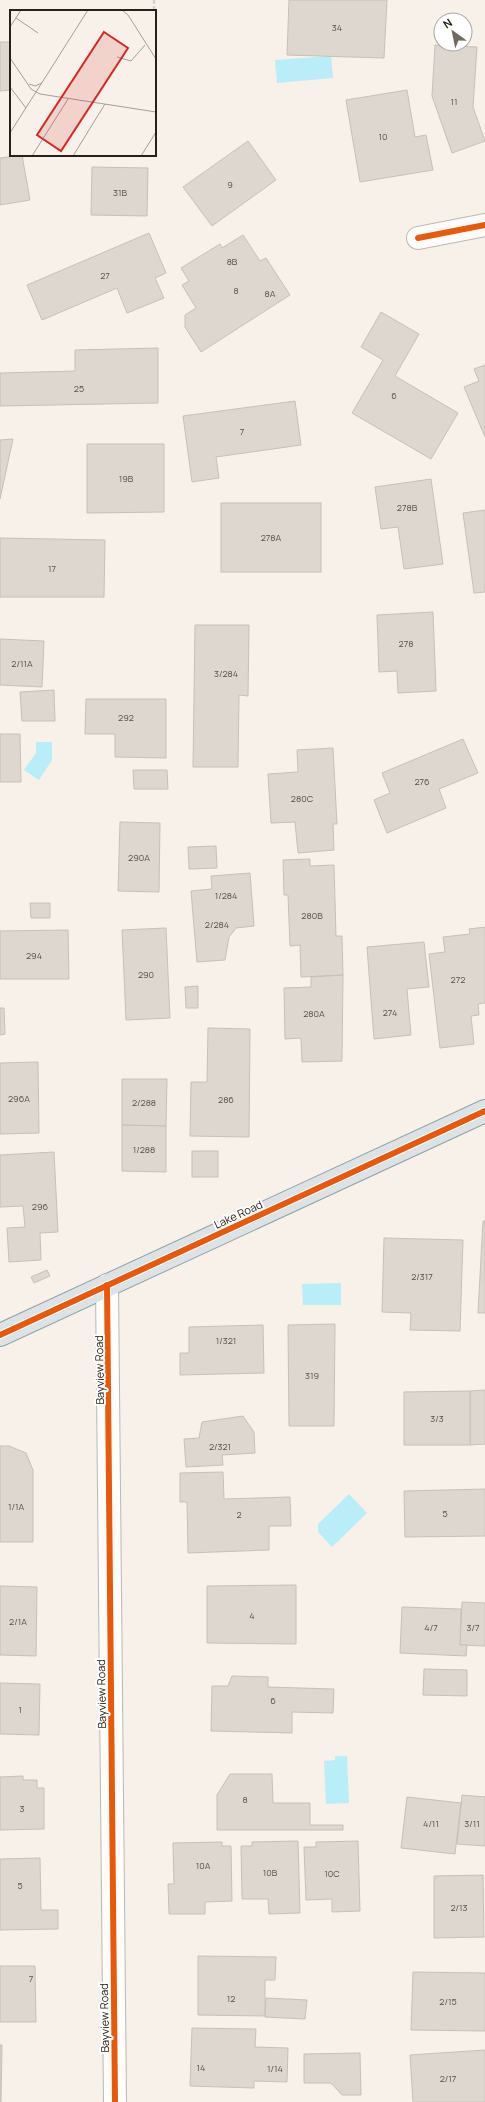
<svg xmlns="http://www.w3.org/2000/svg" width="485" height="2102" font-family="Manrope,sans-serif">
<rect width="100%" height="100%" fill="#f7f1e9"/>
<!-- water -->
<g fill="#b9edf8">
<path d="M331 56 333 78 277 83 275 60Z"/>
<path d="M36 742H52V760L39 780 24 770 36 753Z"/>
<path d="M341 1283V1305H303L302 1284Z"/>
<path d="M349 1494 367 1513 332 1547 318 1532V1524Z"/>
<path d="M335 1756H347L349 1803 326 1804 324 1761 335 1760Z"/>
</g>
<!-- building -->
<g fill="#ddd7cf" stroke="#c6c0b8">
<path d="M289 0H387L384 58 287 55Z"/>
<path d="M0 42H11V90L0 91Z"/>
<path d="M435 45 477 47 473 107 485 141 452 153 432 96Z"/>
<path d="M407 90 415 137 426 135 433 170 360 182 346 100Z"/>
<path d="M248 141 276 180 212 226 183 187Z"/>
<path d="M22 155 30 200 0 205V158Z"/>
<path d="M92 167 148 168 147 216 91 215Z"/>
<path d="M149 233 166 273 155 278 164 298 127 313 117 288 42 320 27 285Z"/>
<path d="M243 235 260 261 266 258 290 295 201 352 185 327V315L196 308 182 285 189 281 181 268 220 244 222 248Z"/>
<path d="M381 312 419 334 395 376 458 413 431 459 352 413 383 360 361 347Z"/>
<path d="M158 348V403L0 406V373L75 371V350Z"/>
<path d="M485 365V437L464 387 479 381 474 369Z"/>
<path d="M295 401 301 445 216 457 219 478 192 482 183 416Z"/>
<path d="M13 439 0 499V440Z"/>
<path d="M87 444H164V512L87 513Z"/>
<path d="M431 479 443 564 404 569 398 527 381 529 375 487Z"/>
<rect x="221" y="503" width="100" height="69"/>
<path d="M485 510V592L474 593 463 513Z"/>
<path d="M0 538 105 540 104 597H0Z"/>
<path d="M433 612 436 691 398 693 397 671 379 672 377 615Z"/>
<path d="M195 625H249L248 696 239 695 238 767H193Z"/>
<path d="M0 639 44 641 42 687 0 685Z"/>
<path d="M54 690 55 721H22L20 692Z"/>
<path d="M86 699H166V758L115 757V734H85Z"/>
<path d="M0 734H20L21 782H0Z"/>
<path d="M463 739 478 773 439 789 446 808 387 833 374 800 390 793 382 773Z"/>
<path d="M333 748 337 824H333L334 850 298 853 295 822 271 823 268 774 298 772 297 750Z"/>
<path d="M133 770H167L168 789H134Z"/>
<path d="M120 822 160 823 159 892 118 891Z"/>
<path d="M216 846 217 868 189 869 188 847Z"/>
<path d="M310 859V866L334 865 336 936H342L343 975 301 977 300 945 290 946 288 895H284L283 860Z"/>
<path d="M250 873 254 926 236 928 229 937 225 960 197 962 191 891 212 889 211 876Z"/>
<path d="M30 903H50V918H31Z"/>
<path d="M485 927V1003L478 1004 479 1015 471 1016 474 1044 440 1048 429 954 445 952 443 937 470 934 469 929Z"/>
<path d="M166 928 170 1018 126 1020 122 930Z"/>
<path d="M68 930 69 979H0V931Z"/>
<path d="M424 942 429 987 407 989 411 1035 374 1039 367 947Z"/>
<path d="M343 975 342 1061 302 1062 301 1038 285 1039 284 988 311 987V977Z"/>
<path d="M198 986V1008H186L185 987Z"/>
<path d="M0 1008H4L5 1034 0 1035Z"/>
<path d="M208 1028 250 1029 249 1137 190 1136 191 1082H207Z"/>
<path d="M38 1062 39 1133 0 1134V1063Z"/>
<path d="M122 1079H167L166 1126 122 1125Z"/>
<path d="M122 1125 166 1126V1172L122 1171Z"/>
<rect x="192" y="1151" width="26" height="26"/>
<path d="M54 1152 58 1232 40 1233 41 1260 9 1262 7 1228 25 1227 23 1206 0 1207V1155Z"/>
<path d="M483 1221H485V1313H478Z"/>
<path d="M384 1238 463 1240 460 1331 410 1330 411 1313 382 1312Z"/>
<path d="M47 1270 50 1276 34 1283 31 1277Z"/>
<path d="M335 1324 334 1426H289L288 1325Z"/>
<path d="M263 1325 264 1373 180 1375V1353H189V1327Z"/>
<path d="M485 1390V1444L470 1445V1391Z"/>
<path d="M470 1391V1445H404V1392Z"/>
<path d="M243 1416 254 1432 255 1453 222 1455 223 1465 186 1467 184 1439 199 1438 202 1422Z"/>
<path d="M0 1446H9L26 1453 33 1470V1542H0Z"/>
<path d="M223 1472 224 1499 290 1497 291 1526H269V1550L188 1553 187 1502H180V1473Z"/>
<path d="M485 1489V1536L405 1537 404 1491Z"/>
<path d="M296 1585V1644L207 1643V1586Z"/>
<path d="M0 1586 37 1587 36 1656 0 1655Z"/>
<path d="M462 1602 485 1603V1646L460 1645Z"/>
<path d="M402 1607 461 1609 460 1645H467L466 1656 400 1653Z"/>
<path d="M424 1669 467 1670V1696L423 1695Z"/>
<path d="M232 1676 268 1677V1687L334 1689 333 1713 292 1712V1733L211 1731 212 1686H228Z"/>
<path d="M0 1683 40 1684 39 1735 0 1734Z"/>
<path d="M230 1774H272L273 1803H310V1825H343V1830H217V1795Z"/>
<path d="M23 1776V1780H37V1788H44V1829L0 1830V1777Z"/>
<path d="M462 1795 485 1797V1846L457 1844Z"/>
<path d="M407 1797 461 1803 455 1854 401 1848Z"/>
<path d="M298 1841 300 1913 269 1914 268 1899H242L241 1846H252V1842Z"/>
<path d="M358 1841 360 1911 332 1912V1899L306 1900 304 1847H316V1842Z"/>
<path d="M222 1842V1846H231L232 1901 205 1902V1914H169L168 1884H174L173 1843Z"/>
<path d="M40 1858 41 1910H58V1929L0 1930V1859Z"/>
<path d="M483 1875 484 1937 434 1938V1876Z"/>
<path d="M198 1956 276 1957 275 1980H265V2016L198 2015Z"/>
<path d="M0 1966H35L36 2022H0Z"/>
<path d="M413 1972 485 1973V2031L411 2030Z"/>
<path d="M266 1998 307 2000 305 2019 265 2017Z"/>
<path d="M192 2028 256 2029 255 2047 288 2048 287 2082 254 2081V2088L190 2086Z"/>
<path d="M0 2045H2L1 2102H0Z"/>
<path d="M485 2050V2102H413L410 2055Z"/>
<path d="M360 2053 361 2095H342L331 2083H304V2054Z"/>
</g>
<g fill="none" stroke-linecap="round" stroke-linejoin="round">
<!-- street casing -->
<g stroke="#bcb7af" stroke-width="24">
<g id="street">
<path d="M418 238 485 225"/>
<path d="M107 1285 115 2102"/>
</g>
</g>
<!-- primary casing -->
<g stroke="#95a2a3" stroke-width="24">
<path id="primary" d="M0 1335 485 1111"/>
</g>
<!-- path -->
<path stroke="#d4d3cf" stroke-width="2.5" stroke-dasharray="4 2" stroke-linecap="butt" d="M154 0V11"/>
<!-- street -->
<use href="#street" stroke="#fefdfc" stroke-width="22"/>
<!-- primary -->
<use href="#primary" stroke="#dce3e6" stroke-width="22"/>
<!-- cycleway casing -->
<g stroke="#fff" stroke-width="8">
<g id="cycleway">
<path d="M418 238 485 225"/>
<path d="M107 1285 115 2102"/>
<path d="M0 1335 485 1111"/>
</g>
</g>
<!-- cycleway -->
<use href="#cycleway" stroke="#e8590c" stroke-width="6"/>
</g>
<g text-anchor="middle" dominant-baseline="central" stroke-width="4" stroke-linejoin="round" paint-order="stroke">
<!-- number labels -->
<g font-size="9" fill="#575048">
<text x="337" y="27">34</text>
<text x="454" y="101">11</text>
<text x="383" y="136">10</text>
<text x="230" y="184">9</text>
<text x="120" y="192">31B</text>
<text x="232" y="261">8B</text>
<text x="105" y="275">27</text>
<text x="236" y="290">8</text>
<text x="270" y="293">8A</text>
<text x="79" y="388">25</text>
<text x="394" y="395">6</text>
<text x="242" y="431">7</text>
<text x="126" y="478">19B</text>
<text x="407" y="507">278B</text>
<text x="271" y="537">278A</text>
<text x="52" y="568">17</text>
<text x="406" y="643">278</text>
<text x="22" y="663">2/11A</text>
<text x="226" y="673">3/284</text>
<text x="126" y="717">292</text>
<text x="422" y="781">276</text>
<text x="302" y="798">280C</text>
<text x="139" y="857">290A</text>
<text x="226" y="895">1/284</text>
<text x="312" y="915">280B</text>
<text x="217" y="924">2/284</text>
<text x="34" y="955">294</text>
<text x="146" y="974">290</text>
<text x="458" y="979">272</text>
<text x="390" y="1012">274</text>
<text x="314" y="1013">280A</text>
<text x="19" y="1098">296A</text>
<text x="226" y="1099">286</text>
<text x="144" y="1102">2/288</text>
<text x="144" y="1149">1/288</text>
<text x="40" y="1206">296</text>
<text x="422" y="1276">2/317</text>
<text x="226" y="1340">1/321</text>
<text x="312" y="1375">319</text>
<text x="437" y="1418">3/3</text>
<text x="220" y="1446">2/321</text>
<text x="16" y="1506">1/1A</text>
<text x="445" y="1513">5</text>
<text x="239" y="1514">2</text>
<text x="252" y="1615">4</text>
<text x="18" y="1621">2/1A</text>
<text x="431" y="1627">4/7</text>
<text x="473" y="1627">3/7</text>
<text x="273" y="1700">6</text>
<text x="20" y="1709">1</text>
<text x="245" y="1799">8</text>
<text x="22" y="1808">3</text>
<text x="431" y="1823">4/11</text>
<text x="472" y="1823">3/11</text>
<text x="203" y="1865">10A</text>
<text x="270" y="1872">10B</text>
<text x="332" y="1873">10C</text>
<text x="20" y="1885">5</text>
<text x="459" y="1907">2/13</text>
<text x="31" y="1978">7</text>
<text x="231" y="1998">12</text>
<text x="448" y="2001">2/15</text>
<text x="201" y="2067">14</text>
<text x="275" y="2068">1/14</text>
<text x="448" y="2078">2/17</text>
</g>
<!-- street labels -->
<g font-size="11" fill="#282118" stroke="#fff">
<text transform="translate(238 1214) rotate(-25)">Lake Road</text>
<text transform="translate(99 1370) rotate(-91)">Bayview Road</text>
<text transform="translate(101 1694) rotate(-91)">Bayview Road</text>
<text transform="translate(104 2018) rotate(-91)">Bayview Road</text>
</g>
</g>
<!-- overview -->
<g transform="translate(10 10)">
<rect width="146" height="146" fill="#f7f1e9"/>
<path fill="none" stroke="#a49e95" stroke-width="1" d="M112 0 118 5 146 49M6 8 28 23M0 17 11 0M107 47 121 51 135 35M0 48 21 79 30 84 146 102M19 74 25 76 32 73M0 77 16 98M0 123 78 0M22 146 58 89M63 146 95 94M131 146 146 122"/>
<path fill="#d62828" fill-opacity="0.15" stroke="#d62828" stroke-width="2" d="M94 22 118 38 51 141 27 125Z"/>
<rect width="146" height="146" fill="none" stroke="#282118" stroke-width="2"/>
</g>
<!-- north arrow -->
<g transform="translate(453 32) rotate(327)"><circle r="19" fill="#ffffff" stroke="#a9a6a3"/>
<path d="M0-3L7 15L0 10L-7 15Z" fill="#706a61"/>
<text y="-6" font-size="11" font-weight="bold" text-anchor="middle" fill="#282118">N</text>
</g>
</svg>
